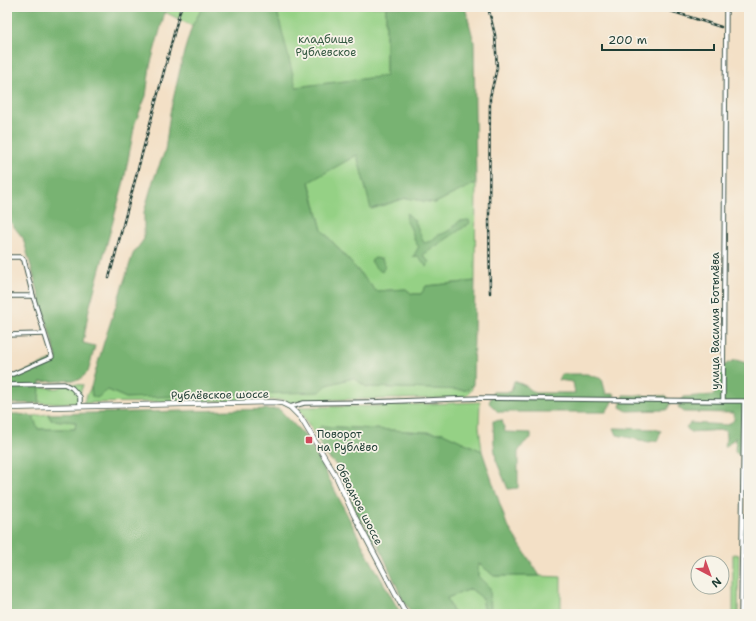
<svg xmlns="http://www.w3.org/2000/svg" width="756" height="621" font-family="'Shantell Sans',sans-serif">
<rect width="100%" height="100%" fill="#f7f3e8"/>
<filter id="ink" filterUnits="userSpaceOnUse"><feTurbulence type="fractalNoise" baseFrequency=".025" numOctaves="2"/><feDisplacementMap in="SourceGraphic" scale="8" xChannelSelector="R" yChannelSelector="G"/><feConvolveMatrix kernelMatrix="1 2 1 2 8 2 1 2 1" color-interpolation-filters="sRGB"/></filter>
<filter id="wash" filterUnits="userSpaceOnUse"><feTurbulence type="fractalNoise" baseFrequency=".012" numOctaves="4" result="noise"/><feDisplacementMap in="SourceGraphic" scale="16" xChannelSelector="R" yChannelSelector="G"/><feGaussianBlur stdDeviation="0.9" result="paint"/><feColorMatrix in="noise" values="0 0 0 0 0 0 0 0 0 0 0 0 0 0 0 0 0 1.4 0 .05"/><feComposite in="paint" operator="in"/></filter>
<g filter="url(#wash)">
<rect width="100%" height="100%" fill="#f3e0c6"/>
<!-- green -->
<g fill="#95d185" stroke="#5a875c">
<path d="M168 7H203L192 26 165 12Z"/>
<path d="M276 7H386V76L295 87Z"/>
<path d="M357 155 372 209 406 198 435 203 476 183 475 281 426 286 422 294H412L406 289 376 291 322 230 309 181Z"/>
<path d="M353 378 367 387 467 390 473 384C472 391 469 393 464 398L304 400 290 404 285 400H279L83 403 91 387 92 396 108 390 126 398 327 385Z"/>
<path d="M72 384 83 385 77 403H39L40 386C46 387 55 390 61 387 65 386 68 385 72 384Z"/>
<path d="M480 402 479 427 482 451 443 433 321 426 314 433 299 409 302 407 376 406Z"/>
<path d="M48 414 51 420 76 422 75 429H37L33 416Z"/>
<path d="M733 554 739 555 738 614H733Z"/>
<path d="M478 564H480L494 576H540L561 577V614H454L447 598 471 589 476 593 478 576Z"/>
</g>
<!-- forest -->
<g fill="#78b372" stroke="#4c7853">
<path d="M7 7H168L165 12 150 66 146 96 135 123 124 181 89 309 83 343 95 346 88 372 79 380 40 382 39 403 7 404V376H14L57 358 23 238 7 218Z"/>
<path d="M203 7H276L296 87 386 76V7H465L474 42 476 183 435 203 406 198 371 209 357 155 309 182 322 230 376 291 406 289 412 294H421L426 286 475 281 473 384 467 390 367 387 353 378 327 385 320 392 126 398 108 390 97 398 92 396 91 387 104 342 133 254 144 239V212L153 181 165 151 170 113 184 52 192 26Z"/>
<path d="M407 213 415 221 424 243 431 241 438 235C446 234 454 227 459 221L469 220 470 223 423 255 429 262 427 267 418 256 413 257 419 246 416 244 411 229 406 220Z"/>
<path d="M375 258 382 259 385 266 382 272 376 268 371 261Z"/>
<path d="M736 360 746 363 749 362V462L735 452 736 437 725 448 726 438 725 430 690 432 686 427 690 423 728 425 734 420V413L684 412 678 407 684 397 714 395 718 377V370L728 363Z"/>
<path d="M561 374H587L602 379 606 394H615L611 404 606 412H498L489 403 493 392H511L514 381 526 386 535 393H575L573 382 558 380Z"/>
<path d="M623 395 666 396 670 404 667 410 627 411 620 407Z"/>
<path d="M279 409 304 435 322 465 367 554 401 614H7V414H18L33 416 38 429H75L76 422 51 420 48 414Z"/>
<path d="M502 420 505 432 531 433V438L524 443 518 452V488L508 489 496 460 494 443 493 421Z"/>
<path d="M321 426 443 433 482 451 507 525 540 576H494L480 564H478V576L490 588 491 614H485L482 598 471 589 447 598 454 614H445L443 612 441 614H412L402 598 378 544 371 539 366 526 357 517 341 470 327 456 314 433Z"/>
<path d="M614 428 654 429 661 431 658 440 649 442 617 435Z"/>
</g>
</g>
<g filter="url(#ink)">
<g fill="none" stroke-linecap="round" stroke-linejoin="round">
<!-- minor casing -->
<g stroke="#3f554a" stroke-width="5.5">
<g id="minor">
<path d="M726 7 723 401H744L741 614"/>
<path d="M7 257H21L24 260 33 296 52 357 13 374H7"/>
<path d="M7 296H33"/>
<path d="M7 335 44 334"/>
<path d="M7 385 64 384 72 388 80 397V406"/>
<path d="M290 407 304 403 371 402 481 398 723 401"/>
<path d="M742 557H749"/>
</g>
</g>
<!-- tertiary casing -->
<g stroke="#3f554a" stroke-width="6">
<path id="tertiary" d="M7 408 272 402 282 403 290 407 301 418 337 478 354 515 406 614"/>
</g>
<!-- minor -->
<use href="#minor" stroke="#fff" stroke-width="3.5"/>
<!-- tertiary -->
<use href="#tertiary" stroke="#fff" stroke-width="4.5"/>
<!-- rail casing -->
<g stroke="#1f3d34" stroke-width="2.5">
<g id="rail">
<path d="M488 7 495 35 497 68 490 97 489 216 490 293"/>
<path d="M658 7 721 27"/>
<path d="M109 278 181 7"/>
</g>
</g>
<!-- rail -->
<use href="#rail" stroke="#f7f3e8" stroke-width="1" stroke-dasharray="3" stroke-linecap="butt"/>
</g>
</g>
<!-- markers -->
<rect fill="#d1495b" stroke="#f7f3e8" stroke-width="1.5" x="305" y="436" width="8" height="8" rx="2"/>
<g text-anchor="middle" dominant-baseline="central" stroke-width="3.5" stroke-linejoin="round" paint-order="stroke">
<!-- park labels -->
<g font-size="11" fill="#375b44" stroke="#f7f3e8">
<text x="326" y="39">кладбище<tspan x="326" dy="13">Рублевское</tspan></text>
</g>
<!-- street labels -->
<g font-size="11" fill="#1f3d34" stroke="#f7f3e8">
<text transform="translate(715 321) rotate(-90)">улица Василия Ботылёва</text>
<text transform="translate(220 395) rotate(-1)">Рублёвское шоссе</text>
<text transform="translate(359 504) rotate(63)">Обводное шоссе</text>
</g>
<!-- poi labels -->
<g font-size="11" fill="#1f3d34" stroke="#f7f3e8" text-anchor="start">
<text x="317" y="434">Поворот<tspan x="317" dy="13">на Рублёво</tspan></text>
</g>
</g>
<!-- margin -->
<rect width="756" height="621" fill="none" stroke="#f7f3e8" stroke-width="24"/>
<!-- north arrow -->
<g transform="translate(710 575) rotate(139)"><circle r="19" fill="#f7f3e8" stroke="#a1aaa0"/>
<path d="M0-3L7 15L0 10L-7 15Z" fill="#d1495b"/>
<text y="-6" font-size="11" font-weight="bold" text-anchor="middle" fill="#1f3d34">N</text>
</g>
<!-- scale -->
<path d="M602 44v6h112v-6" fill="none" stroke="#1f3d34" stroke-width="2"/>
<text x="608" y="44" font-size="12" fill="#1f3d34" stroke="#f7f3e8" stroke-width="3" paint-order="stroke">200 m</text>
</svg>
